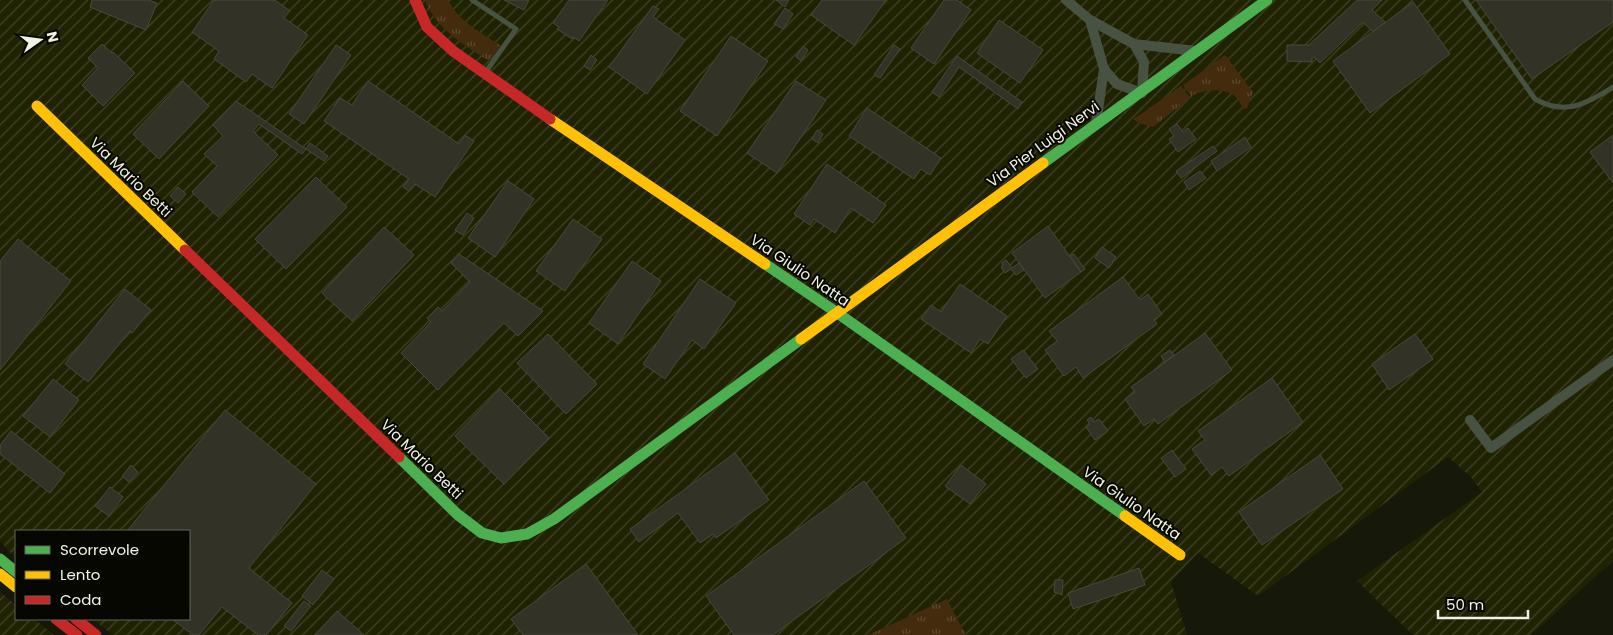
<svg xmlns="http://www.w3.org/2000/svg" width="1613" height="635" font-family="Poppins,sans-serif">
<defs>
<pattern id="industrial-furrows" width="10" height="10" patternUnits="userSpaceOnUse" patternTransform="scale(1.25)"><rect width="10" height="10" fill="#202302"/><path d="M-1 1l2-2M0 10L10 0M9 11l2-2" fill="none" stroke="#414327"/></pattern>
<pattern id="grass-tufts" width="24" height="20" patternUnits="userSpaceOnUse" patternTransform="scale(1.25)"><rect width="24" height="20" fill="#442b0e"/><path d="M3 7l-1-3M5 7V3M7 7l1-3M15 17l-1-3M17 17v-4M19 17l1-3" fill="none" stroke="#5f4a31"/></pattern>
</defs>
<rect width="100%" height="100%" fill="#161809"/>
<!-- industrial -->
<g fill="url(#industrial-furrows)">
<path d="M0 0H1613V561L1531 635H1413L1357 581 1482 492 1471 477 1448 457 1258 596 1198 553 1171 582 1187 635H966L947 599 868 635H113L93 619H189V531H16V559L0 541Z"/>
<path d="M0 592 16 605V619H34L54 635H0Z"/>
</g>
<!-- grass -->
<g fill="url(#grass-tufts)">
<path d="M425 0H448C458 21 482 33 501 46L489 61C463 44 437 30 425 0Z"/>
<path d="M1225 55 1253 92 1247 108 1244 109C1241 105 1238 99 1235 96 1223 87 1203 90 1191 96L1183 85Z"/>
<path d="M1181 86 1190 98 1153 127 1138 123 1134 119Z"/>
<path d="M947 599 966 635H868Z"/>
</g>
<!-- building -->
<g fill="#333226" stroke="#49483b">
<path d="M92 0H148L157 3 146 30 90 7Z"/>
<path d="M214 0H275L290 11 284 18 308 35 272 88 252 74 246 82 214 59 219 51 192 32Z"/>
<path d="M504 0H529L524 10Z"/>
<path d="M569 0H608L579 41 573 37 572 39 557 29 559 27 553 23Z"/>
<path d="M776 0H789L785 7Z"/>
<path d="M822 0H886L854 45 811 15Z"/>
<path d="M944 0H957L971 10 934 64 911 48Z"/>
<path d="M1357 0H1382L1372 10 1385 22 1373 32 1363 22 1320 63 1314 57 1312 58V62L1287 61V45H1309Z"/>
<path d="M1476 0H1613V22L1532 79Z"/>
<path d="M1413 2 1450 54 1370 113 1333 61Z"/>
<path d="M653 6 659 9 653 17 685 40 647 94 609 67Z"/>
<path d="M785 8 793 14 783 29 774 24Z"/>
<path d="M999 20 1043 50 1020 83 977 53Z"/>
<path d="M731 36 768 61 717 136 680 111Z"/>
<path d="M102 44 112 53 113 52 135 73 103 106 82 85 98 68 88 58Z"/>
<path d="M336 45 351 55 304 124 289 114Z"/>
<path d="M894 45 900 49 880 78 874 75Z"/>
<path d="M803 46 808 50 801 61 796 57Z"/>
<path d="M591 55 597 60 590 70 584 66Z"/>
<path d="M957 56 1022 102 1018 109 959 67 939 97 932 92Z"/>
<path d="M183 81 209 106 159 159 133 134Z"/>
<path d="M368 81 459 144 465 135 474 141 435 197 415 184 409 191 403 187 409 179 324 121 340 98 352 105Z"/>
<path d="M796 81 826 100 777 173 747 153Z"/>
<path d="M236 101 306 149 302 154 259 124 253 131 278 155 218 217 192 192 217 166 204 154 223 136 213 125Z"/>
<path d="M867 108 941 158 930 175 921 169 914 179 849 136Z"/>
<path d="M1177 124 1183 132 1188 128 1196 139 1178 152 1169 139 1174 136 1169 129Z"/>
<path d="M817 130 823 134 818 143 812 139Z"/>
<path d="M1613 135V183L1590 152Z"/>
<path d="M1245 137 1251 147 1217 171 1211 161Z"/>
<path d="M310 143 328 156 324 161 306 149Z"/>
<path d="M1213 146 1217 151 1181 178 1176 171Z"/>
<path d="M827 164 886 205 873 223 851 208 835 233 814 219 810 225 794 214Z"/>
<path d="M1200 171 1206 178 1189 190 1184 182Z"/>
<path d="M316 177 347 207 286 269 255 239Z"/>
<path d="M508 181 534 199 495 257 468 238Z"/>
<path d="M178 187 186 194 178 203 170 196Z"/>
<path d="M467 213 474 218 463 235 455 230Z"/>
<path d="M573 219 602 239 565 291 536 271Z"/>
<path d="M1048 226 1081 272 1045 298 1012 253Z"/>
<path d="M384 227 414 255 352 321 322 293Z"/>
<path d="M18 239 71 281 0 370V261Z"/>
<path d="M1102 247 1116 257 1109 268 1095 258Z"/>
<path d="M459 254 543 311 518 336 504 323 438 390 401 353 431 322 427 318 438 307 442 311 470 282 451 263Z"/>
<path d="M1074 254 1085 269 1081 272 1070 256Z"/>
<path d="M1006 260 1012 268 1019 263 1024 270 1016 275 1011 269 1005 273 1001 267 1003 265 1002 263Z"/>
<path d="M632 261 661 281 618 344 589 323Z"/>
<path d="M1123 277 1140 300 1148 294 1162 314 1154 320 1157 324 1083 378 1076 367 1064 376 1045 350 1057 341 1049 331Z"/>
<path d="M700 279 736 303 704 349 692 340 665 379 643 364Z"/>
<path d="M960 284 1007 316 988 344 980 339 971 353 921 319 931 305 941 312Z"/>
<path d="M125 289 151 310 132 333 130 331 88 382 65 364Z"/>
<path d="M1205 333 1232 370 1158 424 1154 419 1144 426 1125 399 1135 392 1131 387Z"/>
<path d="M548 334 597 384 566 414 517 363Z"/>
<path d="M1415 334 1433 359 1389 390 1372 364Z"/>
<path d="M1023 350 1038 369 1026 378 1011 359Z"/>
<path d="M1170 350 1174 355 1165 362 1161 356Z"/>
<path d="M1272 378 1303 422 1229 476 1222 467 1211 475 1192 449 1205 440 1198 431Z"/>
<path d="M53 379 79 400 50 437 23 416Z"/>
<path d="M500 389 549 438 504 484 455 436Z"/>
<path d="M225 410 316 484 249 568 292 603 266 635H258L222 607 199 635H193L172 619H189V531H127Z"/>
<path d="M1091 417 1094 422 1099 419 1108 431 1095 440 1086 427 1090 424 1087 420Z"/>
<path d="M11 431 65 474 50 493 0 454V445Z"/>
<path d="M1172 450 1186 469 1175 477 1161 458Z"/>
<path d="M735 453 769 500 716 538 713 534 700 543 678 513 639 542 630 529Z"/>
<path d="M1320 455 1343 489 1262 545 1239 512Z"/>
<path d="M131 465 138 472 129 482 122 476Z"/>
<path d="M961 465 986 484 970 504 945 486Z"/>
<path d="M864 481 906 538 773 635H734L706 596Z"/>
<path d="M110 487 123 497 109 516 95 506Z"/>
<path d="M586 564 638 635H523L511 619Z"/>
<path d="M1139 568 1145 585 1073 609 1068 593Z"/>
<path d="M322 570 334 579 313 605 302 596Z"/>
<path d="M1055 580H1063L1062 595 1054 592Z"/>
<path d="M304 601 311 606 291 631 284 626Z"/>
<path d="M337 611 364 635H315Z"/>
</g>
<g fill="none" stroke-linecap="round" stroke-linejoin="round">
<!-- lane -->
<g stroke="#485243" stroke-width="5">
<path d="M472 0 516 29 485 73"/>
<path d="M1465 0 1535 99C1565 116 1586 104 1613 87"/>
</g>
<!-- street -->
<g stroke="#485243" stroke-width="10">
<path d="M1066 0 1090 20 1134 44 1196 51"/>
<path d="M1090 20 1104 69 1096 124"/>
<path d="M1104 69 1117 84 1142 93 1144 62 1134 44"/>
<path d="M1470 420 1491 448 1613 360"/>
</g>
<!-- fast -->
<g stroke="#4caf50" stroke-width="11">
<path d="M1043 163 1267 0"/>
<path d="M765 264 836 312 1125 516"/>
<path d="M399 457 457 514 482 533 501 538 527 534 554 519 801 339"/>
<path d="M0 559 16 572"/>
</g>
<!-- slow -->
<g stroke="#ffc107" stroke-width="11">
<path d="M37 106 185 250"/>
<path d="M550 119 765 264"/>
<path d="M801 339 1043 163"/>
<path d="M1125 516 1180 555"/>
<path d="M0 574 16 587"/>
</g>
<!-- jam -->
<g stroke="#c62828" stroke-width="11">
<path d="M415 0 427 27 453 51 550 119"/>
<path d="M185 250 399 457"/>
<path d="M56 619 77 635"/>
<path d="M76 619 96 635"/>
</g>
</g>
<g text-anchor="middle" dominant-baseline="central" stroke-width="4" stroke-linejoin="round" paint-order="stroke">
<!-- street labels -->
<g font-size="15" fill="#f0f3e1" stroke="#060701">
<text transform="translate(1043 144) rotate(-36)">Via Pier Luigi Nervi</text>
<text transform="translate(131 177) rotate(44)">Via Mario Betti</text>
<text transform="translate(800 270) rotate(34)">Via Giulio Natta</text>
<text transform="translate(422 459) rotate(44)">Via Mario Betti</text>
<text transform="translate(1132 503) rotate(35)">Via Giulio Natta</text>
</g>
</g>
<!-- legend -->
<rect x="15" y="530" width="175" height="90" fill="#060701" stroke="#64655b"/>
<rect x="25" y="546" width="25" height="8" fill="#4caf50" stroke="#64655b"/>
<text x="60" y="555" font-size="15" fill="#f0f3e1">Scorrevole</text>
<rect x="25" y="571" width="25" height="8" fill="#ffc107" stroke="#64655b"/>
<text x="60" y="580" font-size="15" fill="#f0f3e1">Lento</text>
<rect x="25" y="596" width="25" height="8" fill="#c62828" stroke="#64655b"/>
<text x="60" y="605" font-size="15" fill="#f0f3e1">Coda</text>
<!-- north arrow -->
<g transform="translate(40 40) rotate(76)" stroke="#060701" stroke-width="4" paint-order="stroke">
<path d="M0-4L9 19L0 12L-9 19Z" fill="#f0f3e1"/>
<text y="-8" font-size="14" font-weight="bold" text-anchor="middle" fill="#f0f3e1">N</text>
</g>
<!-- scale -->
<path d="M1438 610v8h90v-8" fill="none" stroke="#f0f3e1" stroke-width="2.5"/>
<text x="1446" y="610" font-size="15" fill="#f0f3e1" stroke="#060701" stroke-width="4" paint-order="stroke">50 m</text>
</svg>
